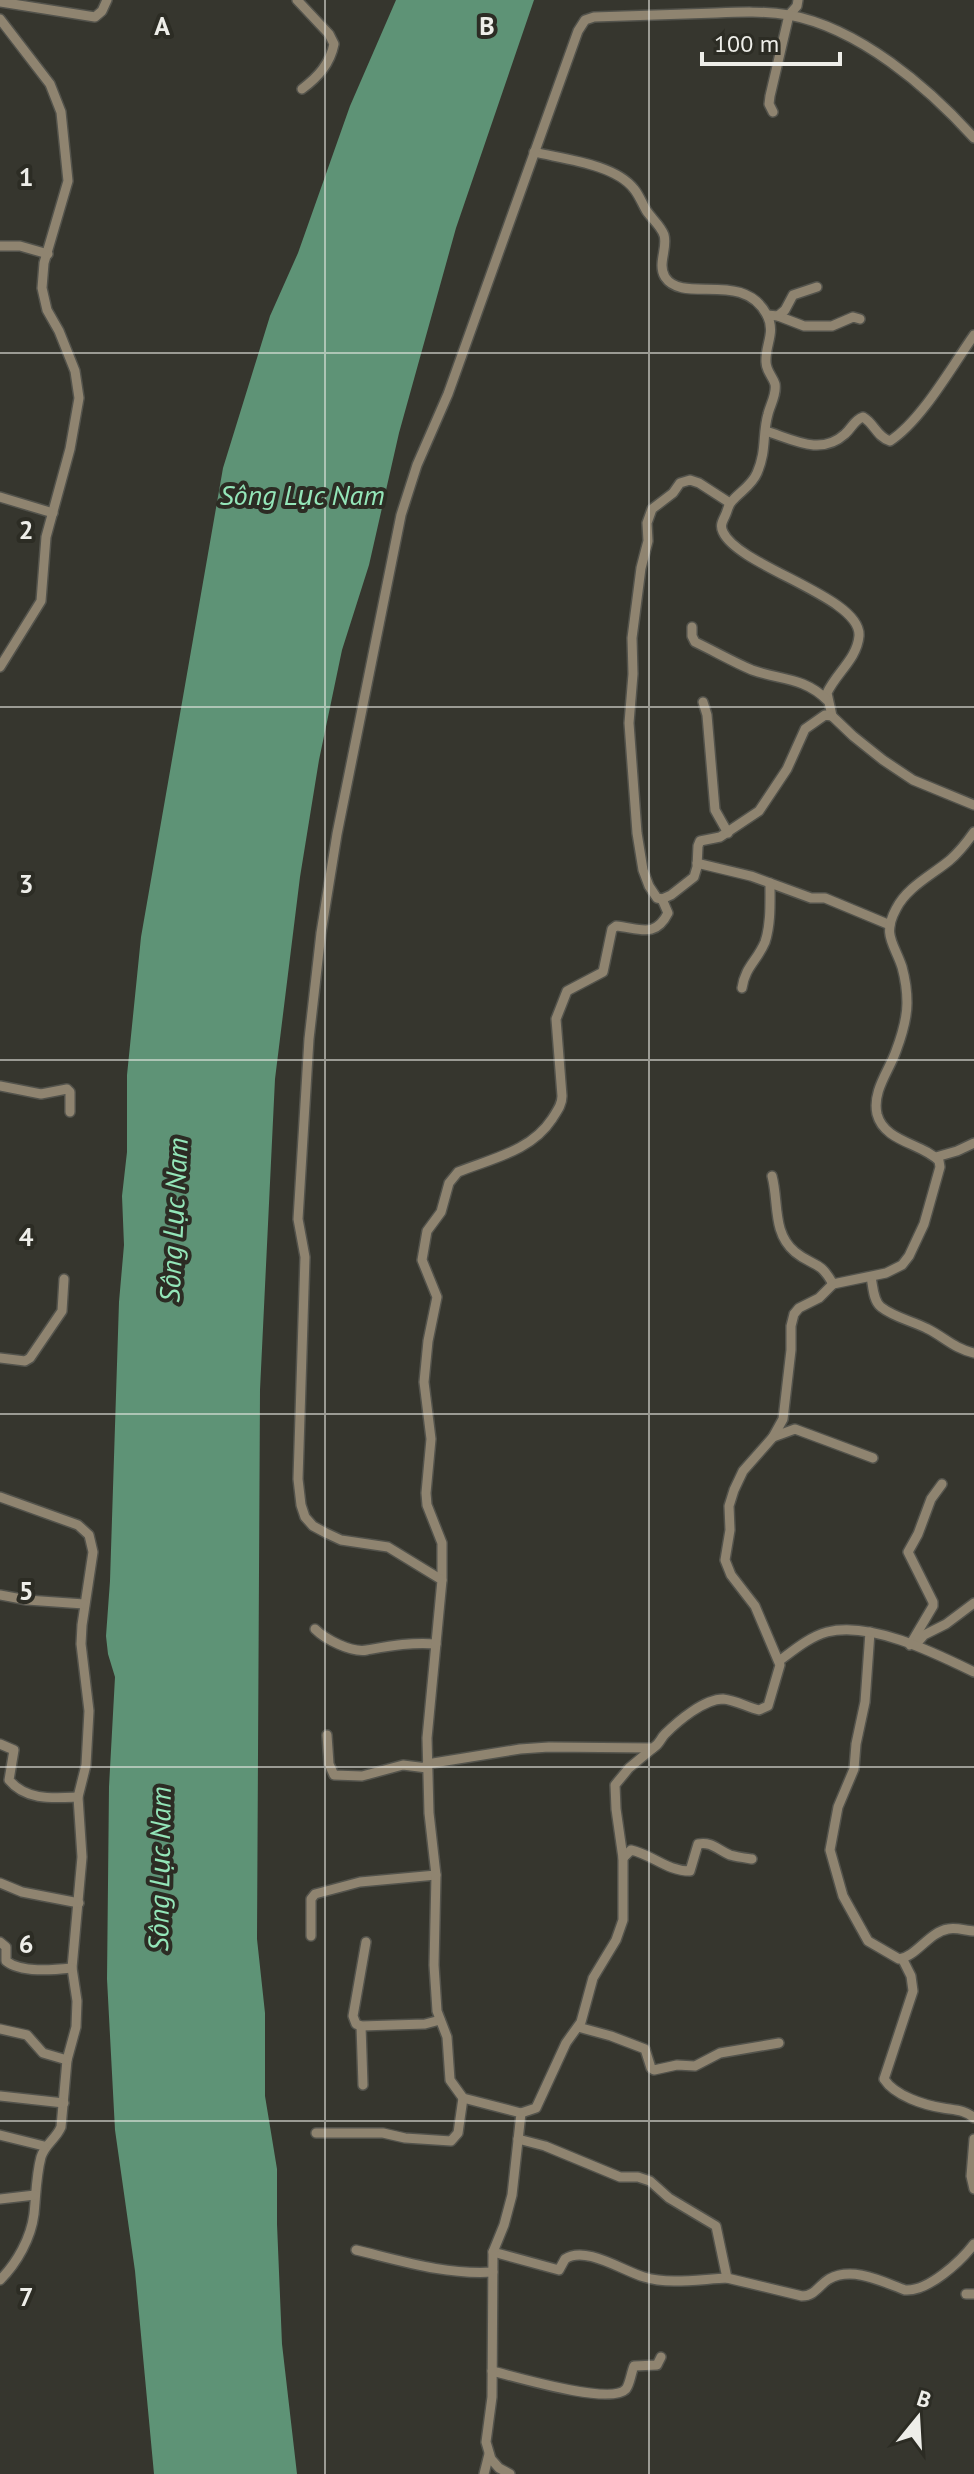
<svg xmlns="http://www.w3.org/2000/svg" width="974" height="2474" font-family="'PT Sans',sans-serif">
<rect width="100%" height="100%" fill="#36362e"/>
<!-- water -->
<path fill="#5e9376" d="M396 0H534L456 228 399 433 369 565 342 650 319 760 300 877 275 1079 260 1390 257 1939 265 2013V2096L277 2169V2224L282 2344 297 2474H154L135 2271 115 2130 107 1979 109 1787 115 1677 108 1654 106 1636 110 1581 119 1302 124 1245 122 1196 127 1152V1075L141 937 223 468 270 316 298 253 350 106Z"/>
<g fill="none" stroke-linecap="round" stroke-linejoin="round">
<!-- minor casing -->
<g stroke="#53534c" stroke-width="12">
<g id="minor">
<path d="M297 0 329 34 334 44C330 64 318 77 302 89"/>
<path d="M0 2 95 17 102 11 107 0"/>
<path d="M0 19 50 84 61 112 68 181 44 263 42 288 47 310 59 331 75 371 79 398 70 449 46 537 41 601 0 667"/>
<path d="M773 112 769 104 770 96 789 15 797 6 798 0"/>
<path d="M534 152C563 159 615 164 634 189 639 195 642 203 646 210 651 218 661 226 664 235 668 248 657 264 665 277 683 305 743 269 767 315 776 333 765 344 766 362 766 371 773 377 775 384 777 394 770 405 768 414 762 435 767 450 757 473 752 485 741 491 733 500 728 504 728 510 725 516 722 522 720 526 723 532 739 567 862 597 859 636 857 659 836 673 827 693L832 716 853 736 883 760 913 780 974 805"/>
<path d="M0 246H20L48 254"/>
<path d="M767 315 778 316 804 326H832L853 317 860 319"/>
<path d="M778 316 785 310 793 295 817 287"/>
<path d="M766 431C794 440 821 456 845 434 852 428 854 420 863 417 874 423 877 437 890 441 922 420 952 366 974 335"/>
<path d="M0 497 53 513"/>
<path d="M730 503 699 483 690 480 680 483 673 493 652 509 647 523 648 541 641 568 632 638 633 674 629 723 637 833 643 870 649 886 657 898 662 899 671 895 694 877 697 867 698 846 700 841 720 837 759 811 787 769 805 729 825 715 832 716"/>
<path d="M692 627V636L695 642C714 651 733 662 752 670 780 680 804 677 827 700"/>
<path d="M703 702 707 715 715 810 728 833"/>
<path d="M697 863 751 876 811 898H825L890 925"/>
<path d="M742 988C745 967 757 961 765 942 771 924 770 902 770 883"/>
<path d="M0 1086 41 1094 67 1089 70 1092V1112"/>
<path d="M936 1157 957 1151 974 1143"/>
<path d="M772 1176C779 1202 772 1233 795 1252 813 1267 819 1259 833 1284"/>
<path d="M871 1277C873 1286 873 1301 881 1307 895 1318 913 1321 928 1329 944 1337 955 1349 974 1353"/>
<path d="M0 1358 25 1361 30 1358 62 1311 64 1279"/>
<path d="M773 1437 795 1429 873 1458"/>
<path d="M0 1497 78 1525 89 1535 93 1552 82 1625 81 1644 89 1711 86 1765 78 1797 82 1857 72 1968 77 2001 76 2027 67 2060 61 2127C56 2139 45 2144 41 2157 36 2176 36 2195 34 2214 31 2238 17 2263 0 2280"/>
<path d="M442 1580V1543L427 1505 426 1493 431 1439 424 1382 428 1341 437 1297 422 1260 427 1231 441 1212 449 1183 458 1172C493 1158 531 1151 552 1119 557 1111 562 1105 562 1096L556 1019 567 991 603 972 612 929 616 926C639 928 655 939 668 913L662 899"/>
<path d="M0 1595 27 1600 84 1604"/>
<path d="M315 1629C325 1639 351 1653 367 1650 390 1646 411 1642 436 1644"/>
<path d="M870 1632 865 1702 856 1744 854 1769 838 1807 830 1850 843 1896 868 1941 899 1959C917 1956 929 1932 948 1929 957 1927 966 1931 974 1931"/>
<path d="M917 1643 924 1635 946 1624 974 1603"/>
<path d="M910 1645 933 1606V1602L908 1552 918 1534 931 1499 942 1484"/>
<path d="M779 1661C794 1650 809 1637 827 1632 871 1621 935 1653 974 1672"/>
<path d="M327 1735 329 1764 334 1775 362 1776 403 1765 427 1768"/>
<path d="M0 1744 14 1750 9 1780C26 1801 54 1798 78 1797"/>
<path d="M427 1764 520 1749 549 1747 653 1748C660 1744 660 1739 665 1734 678 1721 704 1699 723 1699 735 1700 747 1707 759 1710L768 1706 780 1665 755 1606 731 1575 725 1560 730 1530 729 1506 734 1490 743 1471 773 1437 783 1419 791 1350V1326L794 1314 799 1308 819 1298 833 1284 886 1273 902 1265 909 1256 924 1224 940 1167 939 1161C922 1143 884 1142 877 1114 872 1091 889 1071 896 1051 902 1035 907 1019 907 1003 907 991 905 978 902 967 894 943 882 935 896 909 907 887 932 875 950 860 959 852 967 842 974 832"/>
<path d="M623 1858 631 1850C653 1855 667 1871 690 1871L698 1844C711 1841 718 1850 730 1855 737 1857 745 1858 752 1859"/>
<path d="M0 1883 22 1892 79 1903"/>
<path d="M311 1936V1899L315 1894 360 1882 436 1875"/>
<path d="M0 1942 6 1947V1961C21 1973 53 1970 72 1968"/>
<path d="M366 1942 353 2016 356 2024 361 2026 425 2024 440 2020"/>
<path d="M903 1960 911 1976 913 1991 884 2079C895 2096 924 2105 943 2108 954 2110 966 2110 974 2118"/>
<path d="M361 2026 363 2085"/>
<path d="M578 2027 611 2036 645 2049 651 2068 654 2070 677 2065 695 2066 720 2053 779 2043"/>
<path d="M0 2029 27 2035 43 2053 67 2060"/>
<path d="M0 2096 64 2103"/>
<path d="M521 2113 536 2108 566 2043 581 2022 593 1978 616 1940 623 1920V1858L616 1809 615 1785 629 1768 653 1748"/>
<path d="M316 2133H383L405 2138 451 2141 458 2133 463 2098"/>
<path d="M0 2135 44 2146"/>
<path d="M518 2139 545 2146 620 2177H638L650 2181 669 2198 716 2226 727 2278 802 2296C815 2296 819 2285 829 2279 853 2266 883 2282 905 2290 928 2292 961 2261 974 2244"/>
<path d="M974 2139 971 2176 974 2189"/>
<path d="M0 2199 35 2195"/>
<path d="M356 2250C402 2261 446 2275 493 2272"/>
<path d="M493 2252 559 2270 565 2259C585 2245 623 2271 644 2277 669 2285 701 2279 727 2278"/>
<path d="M966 2294H974"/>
<path d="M492 2371C513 2376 611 2406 626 2389 630 2384 631 2373 634 2366L657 2365 661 2357"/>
<path d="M484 2474 489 2454"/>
<path d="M510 2474 499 2468 491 2459 486 2442 492 2397 493 2252 504 2225 512 2195 521 2113 463 2098 450 2080 447 2037 437 2011 434 1965 436 1875 429 1813 427 1738 442 1580 388 1547 341 1540 326 1533 313 1526 305 1517 301 1505 298 1479 305 1257 298 1219 309 1039 321 933 337 834 401 515 417 465 448 394 578 31 585 20 594 17C635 16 675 14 716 13 740 12 765 11 789 15 859 28 928 87 974 138"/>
</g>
</g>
<!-- minor -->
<use href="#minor" stroke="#8f8470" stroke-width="9"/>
</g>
<!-- grid -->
<path fill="none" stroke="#eeeee9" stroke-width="2" stroke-opacity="0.55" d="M325 0V2474M649 0V2474M0 353H974M0 707H974M0 1060H974M0 1414H974M0 1767H974M0 2121H974"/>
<g text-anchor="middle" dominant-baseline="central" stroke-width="8" stroke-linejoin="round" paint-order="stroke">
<!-- water labels -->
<g font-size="28" font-style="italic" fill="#94e6b9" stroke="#2c2c24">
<text x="302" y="494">Sông Lục Nam</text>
<text transform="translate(173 1220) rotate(-87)">Sông Lục Nam</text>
<text transform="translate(159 1869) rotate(-89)">Sông Lục Nam</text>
</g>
</g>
<g font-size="26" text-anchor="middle" font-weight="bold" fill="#eeeee9" stroke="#2c2c24" stroke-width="8" stroke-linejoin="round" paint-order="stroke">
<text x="162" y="35">A</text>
<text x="487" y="35">B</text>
<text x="26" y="186">1</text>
<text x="26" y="539">2</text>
<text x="26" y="893">3</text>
<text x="26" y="1246">4</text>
<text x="26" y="1600">5</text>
<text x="26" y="1953">6</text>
<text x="26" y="2306">7</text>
</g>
<!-- north arrow -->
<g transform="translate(918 2418) rotate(18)" stroke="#2c2c24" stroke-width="6" paint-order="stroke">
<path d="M0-6L14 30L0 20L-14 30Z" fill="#eeeee9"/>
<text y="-12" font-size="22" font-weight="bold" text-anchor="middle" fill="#eeeee9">B</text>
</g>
<!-- scale -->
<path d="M702 52v12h138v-12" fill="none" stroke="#eeeee9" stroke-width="4"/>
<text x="714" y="52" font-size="24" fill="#eeeee9" stroke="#2c2c24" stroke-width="6" paint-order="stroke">100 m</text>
</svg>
